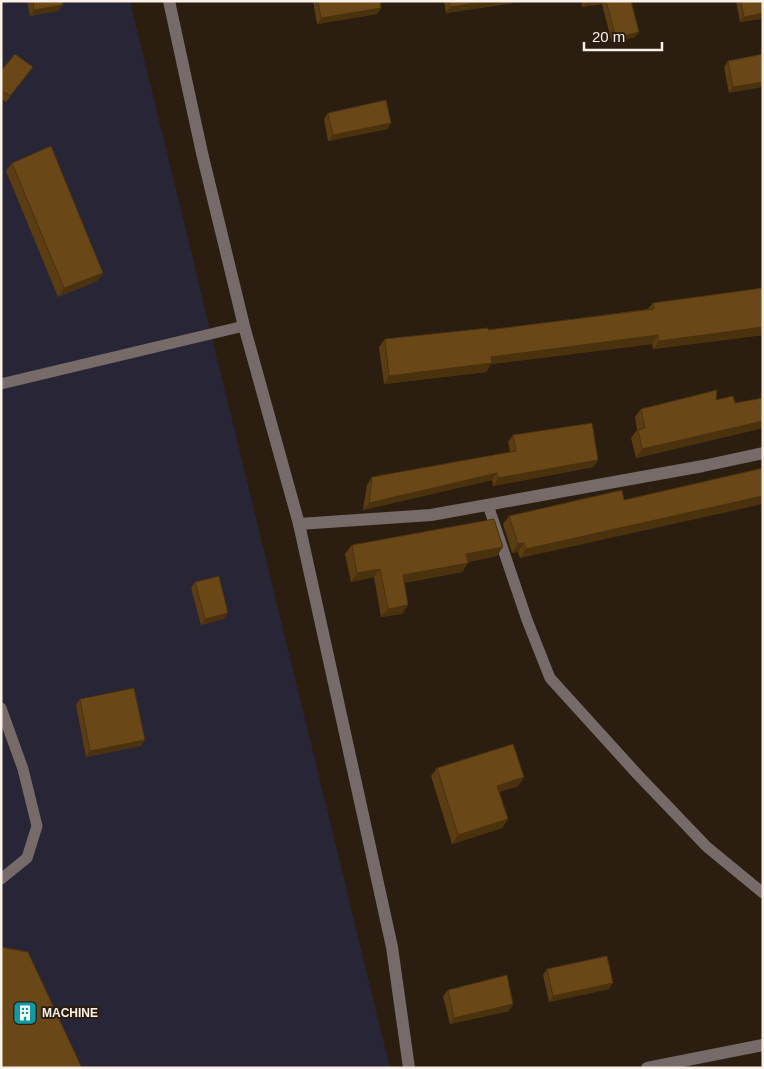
<svg xmlns="http://www.w3.org/2000/svg" width="764" height="1069" font-family="Helvetica,sans-serif">
<rect width="100%" height="100%" fill="#2b1e11"/>
<!-- industrial -->
<path fill="#282536" d="M1 1H130L390 1068H1Z"/>
<g fill="none" stroke-linecap="round" stroke-linejoin="round">
<!-- service -->
<g stroke="#766b69" stroke-width="11">
<path d="M1 384 244 326"/>
<path d="M488 505 527 620 550 678 638 775 707 847 763 893"/>
<path d="M1 708 23 769 37 826 27 858 1 879"/>
</g>
<!-- minor -->
<g stroke="#766b69" stroke-width="12">
<path d="M299 524 431 515 703 466 763 453"/>
<path d="M647 1068 763 1045"/>
</g>
<!-- tertiary -->
<path stroke="#766b69" stroke-width="12" d="M169 1 202 153 244 326 299 524 392 947 409 1068"/>
</g>
<!-- wall -->
<g fill="#5a3d13">
<path d="M27 1H62L58 11 30 16Z"/>
<path d="M380 1 381 8 377 14 317 24 313 1Z"/>
<path d="M444 1H514L513 3 446 13Z"/>
<path d="M582 1H631L635 37 612 43 602 4 582 7Z"/>
<path d="M736 1H762L763 15 760 19 740 22Z"/>
<path d="M763 54 729 93 724 67 728 61Z"/>
<path d="M33 67 6 102 1 99V71Z"/>
<path d="M328 113 391 123 387 129 328 141 324 119Z"/>
<path d="M12 163 103 273 97 281 58 297 6 171Z"/>
<path d="M763 288V335L653 349 652 344 491 364 486 372 384 384 379 347 385 339 488 330 648 309 653 303Z"/>
<path d="M763 398V428L636 458 631 438 637 430 635 417 641 409 716 400 735 403Z"/>
<path d="M513 435 598 460 593 467 493 486 492 480 363 510 367 485 372 477 510 452 508 442Z"/>
<path d="M622 490 520 558 518 552 512 553 503 524 509 516Z"/>
<path d="M352 545 497 556 468 562 462 572 404 583 402 614 381 617 374 577 351 582 345 554Z"/>
<path d="M195 582 228 613 224 619 201 625 191 588Z"/>
<path d="M80 699 141 746 86 757 76 705Z"/>
<path d="M437 768 524 777 518 786 499 792 508 819 502 828 452 844 431 776Z"/>
<path d="M547 969 609 989 549 1002 543 975Z"/>
<path d="M448 990 509 1011 450 1024 443 996Z"/>
</g>
<!-- shaded-wall -->
<g fill="#4a320f">
<path d="M488 1H514L513 3 446 13 450 7Z"/>
<path d="M589 1H604L602 4 582 7 586 2Z"/>
<path d="M63 5 58 11 30 16 34 10Z"/>
<path d="M381 8 377 14 317 24 321 18Z"/>
<path d="M763 13V15L760 19 740 22 744 17Z"/>
<path d="M639 32 635 37 612 43 616 38Z"/>
<path d="M763 82V87L729 93 733 87Z"/>
<path d="M391 123 387 129 328 141 333 135Z"/>
<path d="M103 273 97 281 58 297 64 288Z"/>
<path d="M763 327V335L653 349 659 341Z"/>
<path d="M658 335 652 344 491 364 486 372 384 384 389 376 491 357Z"/>
<path d="M763 421V428L636 458 642 449Z"/>
<path d="M598 460 593 467 493 486 498 478Z"/>
<path d="M497 473 492 480 363 510 369 503Z"/>
<path d="M763 496V504L520 558 526 549Z"/>
<path d="M524 543 518 552 512 553 518 544Z"/>
<path d="M503 547 497 556 460 563 466 554Z"/>
<path d="M468 563 462 572 396 584 403 575Z"/>
<path d="M380 569 374 577 351 582 357 573Z"/>
<path d="M408 605 402 614 381 617 388 609Z"/>
<path d="M228 613 224 619 201 625 205 619Z"/>
<path d="M145 740 141 746 86 757 90 751Z"/>
<path d="M524 777 518 786 491 794 497 786Z"/>
<path d="M508 819 502 828 452 844 458 835Z"/>
<path d="M613 983 609 989 549 1002 553 996Z"/>
<path d="M513 1004 509 1011 450 1024 454 1018Z"/>
</g>
<!-- building -->
<g fill="#694716" stroke="#4a320f">
<path d="M33 1H62L63 5 34 10Z"/>
<path d="M318 1H380L381 8 321 18Z"/>
<path d="M449 1H488L450 7Z"/>
<path d="M606 1H631L639 32 616 38Z"/>
<path d="M741 1H762L763 13 744 17Z"/>
<path d="M15 54 33 67 10 96 1 90V71Z"/>
<path d="M763 54V82L733 87 728 61Z"/>
<path d="M386 100 391 123 333 135 328 113Z"/>
<path d="M51 146 103 273 64 288 12 163Z"/>
<path d="M763 288V327L659 341 658 335 491 357 492 363 389 376 385 339 488 328V330L654 309 653 303Z"/>
<path d="M717 390 716 400 733 396 735 403 763 398V421L642 449 638 430 645 428 641 409Z"/>
<path d="M592 423 598 460 498 478 497 473 369 503 372 477 516 451 513 435Z"/>
<path d="M763 468V496L526 549 524 543 518 544 509 516 622 490 624 500Z"/>
<path d="M494 519 503 547 466 554 468 563 403 575 408 605 388 609 380 569 357 573 352 545Z"/>
<path d="M219 576 228 613 205 619 195 582Z"/>
<path d="M134 688 145 740 90 751 80 699Z"/>
<path d="M513 744 524 777 497 786 508 819 458 835 437 768Z"/>
<path d="M1 947 28 952 82 1068H1Z"/>
<path d="M607 956 613 983 553 996 547 969Z"/>
<path d="M507 975 513 1004 454 1018 448 990Z"/>
</g>
<!-- icons -->
<defs>
<g id="building-square" transform="scale(1.25)"><rect x="-9" y="-9" width="18" height="18" rx="4" fill="#0f9aa8" stroke="#2b1e11"/><path d="M-4-6H4V6H1V3H-1V6H-4ZM-2.5-4.3h1.7v1.8h-1.7ZM.8-4.3h1.7v1.8H.8ZM-2.5-1h1.7V.8h-1.7ZM.8-1h1.7V.8H.8Z" fill="#fff"/></g>
</defs>
<g fill-rule="evenodd">
<use href="#building-square" x="25" y="1013"/>
</g>
<g text-anchor="middle" dominant-baseline="central" stroke-width="4" stroke-linejoin="round" paint-order="stroke">
<!-- poi labels -->
<g font-size="12" font-weight="bold" fill="#fbf1e9" stroke="#2b1e11" text-anchor="start">
<text x="42" y="1013">MACHINE</text>
</g>
</g>
<!-- border -->
<rect width="764" height="1069" fill="none" stroke="#fbf1e9" stroke-width="5"/>
<!-- scale -->
<path d="M584 42v8h78v-8" fill="none" stroke="#fbf1e9" stroke-width="2.5"/>
<text x="592" y="42" font-size="15" fill="#fbf1e9" stroke="#2b1e11" stroke-width="4" paint-order="stroke">20 m</text>
</svg>
